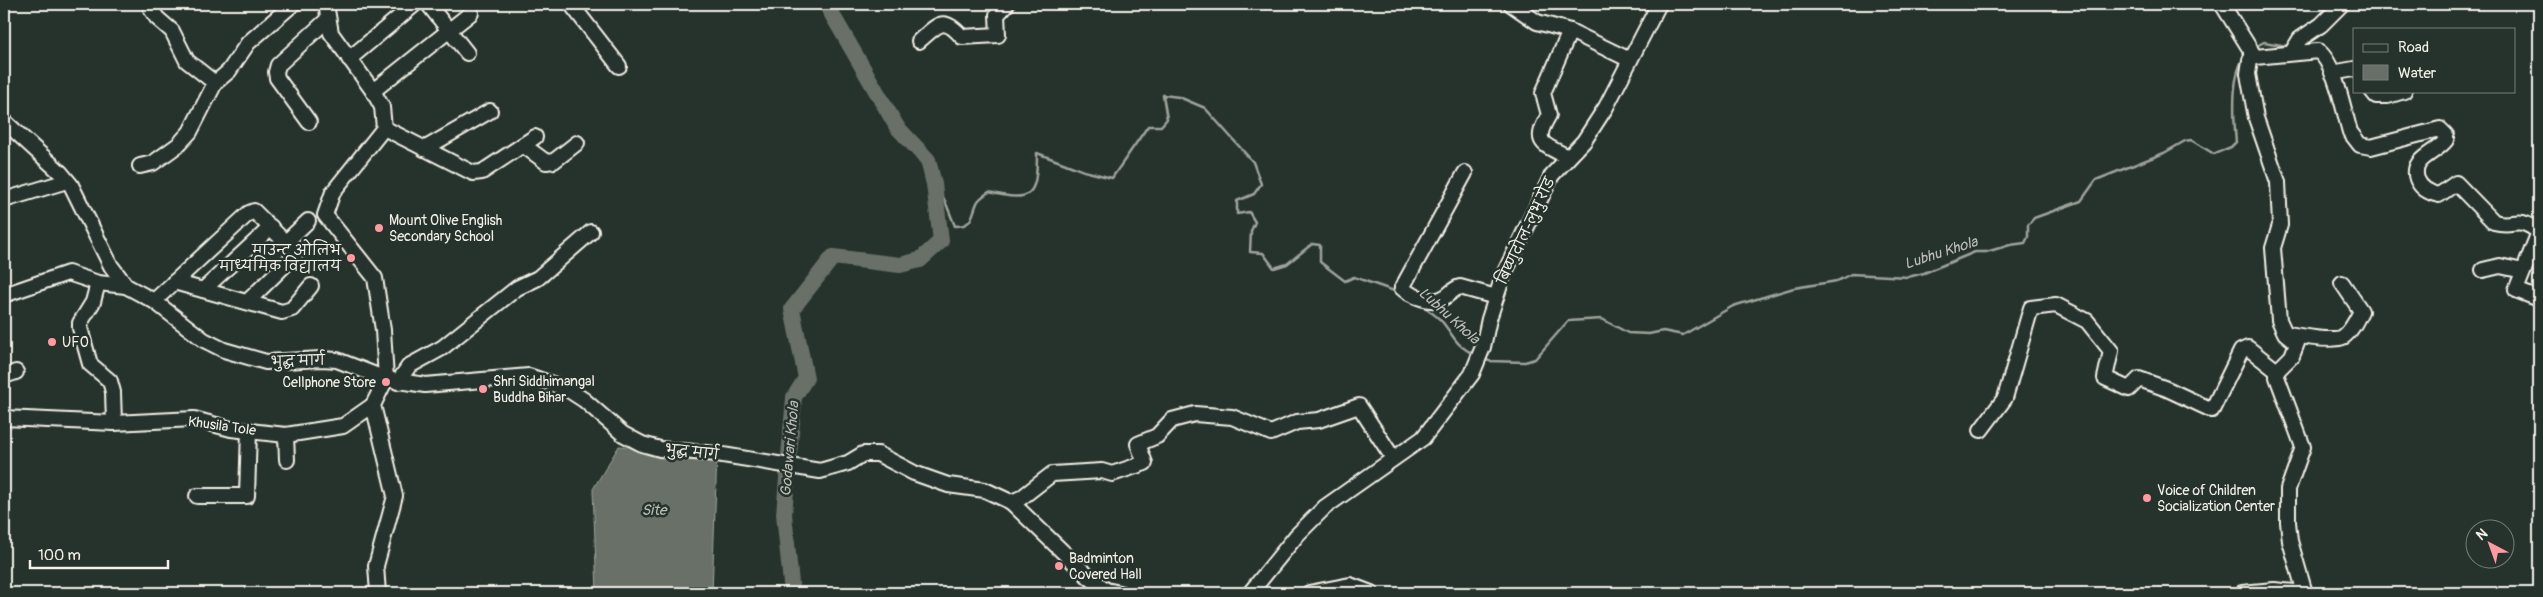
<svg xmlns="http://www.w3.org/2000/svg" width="2543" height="597" font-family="Pangolin,'Playpen Sans Deva',sans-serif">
<rect width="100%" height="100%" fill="#26332d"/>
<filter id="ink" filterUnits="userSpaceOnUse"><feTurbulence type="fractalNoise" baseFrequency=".02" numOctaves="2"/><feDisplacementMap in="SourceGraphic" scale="10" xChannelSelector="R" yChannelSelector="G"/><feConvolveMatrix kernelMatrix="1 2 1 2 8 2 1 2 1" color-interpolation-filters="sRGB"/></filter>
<g filter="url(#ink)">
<!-- water -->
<path fill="#676f68" stroke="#9fa39b" d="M619 446 717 454 712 593H597L593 489Z"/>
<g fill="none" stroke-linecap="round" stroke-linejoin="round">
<!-- stream -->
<g stroke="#9fa39b" stroke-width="2.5">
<path d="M2255 47 2264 42 2287 46 2291 42"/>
<path d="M934 184 945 201 955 226C973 226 971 217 977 203 979 198 985 195 989 192 1032 203 1037 196 1037 153L1084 171 1112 178 1148 126H1161L1167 119 1163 95 1179 97 1205 108 1253 162 1261 184 1254 194 1237 201V214L1249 212 1255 222 1251 231 1250 252 1263 253 1274 268 1287 264 1312 244 1320 245V262L1345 281 1354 277 1400 293"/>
<path d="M1419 304C1427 310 1439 316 1444 324 1456 340 1456 345 1475 355"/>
<path d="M1484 359 1489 361 1525 362 1535 359 1568 321 1602 319 1628 333 1649 334 1663 331 1683 335 1733 306 1794 288 1837 281 1851 274 1908 277 1924 273 1975 252H1986L2010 245 2025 243 2028 237V225L2034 218 2081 201 2096 180 2164 153 2185 141 2191 140 2214 154 2231 147 2236 142C2234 121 2231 75 2244 58"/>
</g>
<!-- river -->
<path stroke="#676f68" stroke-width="16" d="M792 593 784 514 794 397 806 378 792 309 833 257 900 265 920 260 941 241 934 184 928 160 897 127 826 4"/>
<!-- minor casing -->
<g stroke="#f4f1e8" stroke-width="18">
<g id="minor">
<path d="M151 4V9L157 18 172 31 187 61 215 83"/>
<path d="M326 4 331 33 373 91 382 107 384 128"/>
<path d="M428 4 467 53"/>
<path d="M571 4 619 66"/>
<path d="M1511 4 1537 22 1570 31 1630 60"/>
<path d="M2222 4 2255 57"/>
<path d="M919 41C938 25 943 15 962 37L998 35 997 15 1007 4"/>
<path d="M2292 52 2300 39 2321 25 2342 4"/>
<path d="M349 59 415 4"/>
<path d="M2332 73 2354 69"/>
<path d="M373 91 471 13"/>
<path d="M2372 91 2376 96H2388L2404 91"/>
<path d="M4 121 61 173 71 185 111 266 126 286 154 301 204 340 224 350 266 362 322 359 337 360 386 379 425 385 529 376 567 389 584 400 623 434 642 444 660 449 717 454 820 471 848 463 863 454H878L914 473 948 485 985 490 1011 502 1089 577 1106 590 1120 593"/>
<path d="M309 122 277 78 276 72 278 65 328 19"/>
<path d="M523 145 546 162 554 161 577 143"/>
<path d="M424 149 490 111"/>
<path d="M1568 157C1543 144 1532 144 1549 115L1543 93 1570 31"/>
<path d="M140 166 153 163 178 145 190 132 215 83 229 71 248 43 293 4"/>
<path d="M1465 173 1402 288C1410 296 1433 304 1443 298 1450 295 1452 289 1460 287L1496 297"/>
<path d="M4 200 67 181"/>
<path d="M2539 232 2516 290 2539 299"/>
<path d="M286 242 308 221"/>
<path d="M2483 270 2500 266 2523 271"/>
<path d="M174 282 282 312 292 309 311 286"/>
<path d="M98 283 93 302 80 323V328L90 364 110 381 113 392 114 423"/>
<path d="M203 290 271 227"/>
<path d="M4 295 68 273 98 283 126 286"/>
<path d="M154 301 249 213 254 211 294 251 295 255 247 302"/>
<path d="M2288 334C2299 336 2334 342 2343 337 2351 332 2357 319 2361 311L2342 283"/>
<path d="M4 376 16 372"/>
<path d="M398 382 409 366 442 348 517 288 538 278 591 232"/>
<path d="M4 418 114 423 194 419 231 429 286 435 343 426 373 405"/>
<path d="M1981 430 2005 398 2031 308 2056 305 2087 321 2111 351 2105 378 2129 389 2139 379 2167 389 2212 410 2241 351 2248 348 2277 371"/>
<path d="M286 435 287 460"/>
<path d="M197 496H247L249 430"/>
<path d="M1011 502 1021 498 1052 474 1102 471 1112 474 1145 463 1138 444 1157 436 1172 420 1195 414 1232 417 1271 433 1297 422 1319 420 1359 406 1393 458"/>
<path d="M378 593 376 566 395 496 373 405 386 379 383 330 375 278 325 215 333 192 384 128 473 173 482 172 535 137"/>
<path d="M1250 593 1297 535 1325 507 1423 438 1472 374 1483 347 1489 319 1503 276 1552 175 1584 141 1606 107 1659 4"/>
<path d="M1309 593 1350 585 1371 593"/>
<path d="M2242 593 2274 590 2305 593"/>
<path d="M2305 593 2290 541 2288 522V489L2303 447 2277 377V371L2292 356 2297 343 2285 333 2279 320 2273 248 2280 225 2278 182 2256 118 2248 74 2250 60 2255 57 2318 51C2335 62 2344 112 2350 132L2360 145 2371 147 2440 129 2446 135V140C2436 154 2410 158 2417 179 2421 189 2429 193 2439 195L2456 183 2494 222C2517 228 2515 214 2539 232"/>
</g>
</g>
<!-- minor -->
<use href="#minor" stroke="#26332d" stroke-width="14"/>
</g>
</g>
<!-- markers -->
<g fill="#ff9aa2" stroke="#26332d" stroke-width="2">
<circle cx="379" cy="228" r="5"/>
<circle cx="351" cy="258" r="5"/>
<circle cx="52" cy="342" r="5"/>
<circle cx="386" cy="382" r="5"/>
<circle cx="483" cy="389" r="5"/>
<circle cx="2147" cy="498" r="5"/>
<circle cx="1059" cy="566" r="5"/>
</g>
<g text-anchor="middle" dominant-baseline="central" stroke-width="5" stroke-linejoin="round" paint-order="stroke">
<!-- poi labels -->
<g font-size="14" fill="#f4f1e8" stroke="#26332d" text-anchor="start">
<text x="389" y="220">Mount Olive English<tspan x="389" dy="16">Secondary School</tspan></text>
<text x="341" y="250" text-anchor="end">माउन्ट ओलिभ<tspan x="341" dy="16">माध्यमिक विद्यालय</tspan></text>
<text x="62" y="342">UFO</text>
<text x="493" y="381">Shri Siddhimangal<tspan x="493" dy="16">Buddha Bihar</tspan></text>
<text x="376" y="382" text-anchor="end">Cellphone Store</text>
<text x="2157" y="490">Voice of Children<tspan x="2157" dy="16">Socialization Center</tspan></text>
<text x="1069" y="558">Badminton<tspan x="1069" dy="16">Covered Hall</tspan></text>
</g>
<!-- street labels -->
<g font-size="14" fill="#f4f1e8" stroke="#26332d">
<text transform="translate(1526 231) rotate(-65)">बिष्णुदोल-लुभु रोड</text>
<text transform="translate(298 361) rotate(-2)">भुद्ध मार्ग</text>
<text transform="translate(222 426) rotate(8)">Khusila Tole</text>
<text transform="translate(692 452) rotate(6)">भुद्ध मार्ग</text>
</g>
<!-- water labels -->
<g font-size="15" font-style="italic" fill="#bcbdb5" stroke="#26332d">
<text transform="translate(1941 253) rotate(-18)">Lubhu Khola</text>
<text transform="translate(1449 316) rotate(42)">Lubhu Khola</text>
<text transform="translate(790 449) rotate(-85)">Godawari Khola</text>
<text x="654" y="510">Site</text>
</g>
</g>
<!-- margin -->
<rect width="2543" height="597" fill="none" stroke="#26332d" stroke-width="20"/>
<rect x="10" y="10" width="2523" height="577" fill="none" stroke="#f4f1e8" stroke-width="2" filter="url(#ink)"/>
<!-- legend -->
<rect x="2353" y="28" width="162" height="65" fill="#26332d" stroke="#787f78"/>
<rect x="2363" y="44" width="25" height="8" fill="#26332d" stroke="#787f78"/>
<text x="2398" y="52" font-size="15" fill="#f4f1e8">Road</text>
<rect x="2363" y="65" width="25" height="15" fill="#676f68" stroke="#787f78"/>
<text x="2398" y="78" font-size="15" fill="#f4f1e8">Water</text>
<!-- north arrow -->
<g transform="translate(2490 544) rotate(319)"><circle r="24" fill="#26332d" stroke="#787f78"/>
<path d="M0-4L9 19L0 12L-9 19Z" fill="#ff9aa2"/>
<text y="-8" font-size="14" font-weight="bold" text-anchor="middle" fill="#f4f1e8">N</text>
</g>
<!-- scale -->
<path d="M30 560v8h138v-8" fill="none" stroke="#f4f1e8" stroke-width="2.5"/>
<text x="38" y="560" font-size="15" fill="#f4f1e8" stroke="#26332d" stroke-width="4" paint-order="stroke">100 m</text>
</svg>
